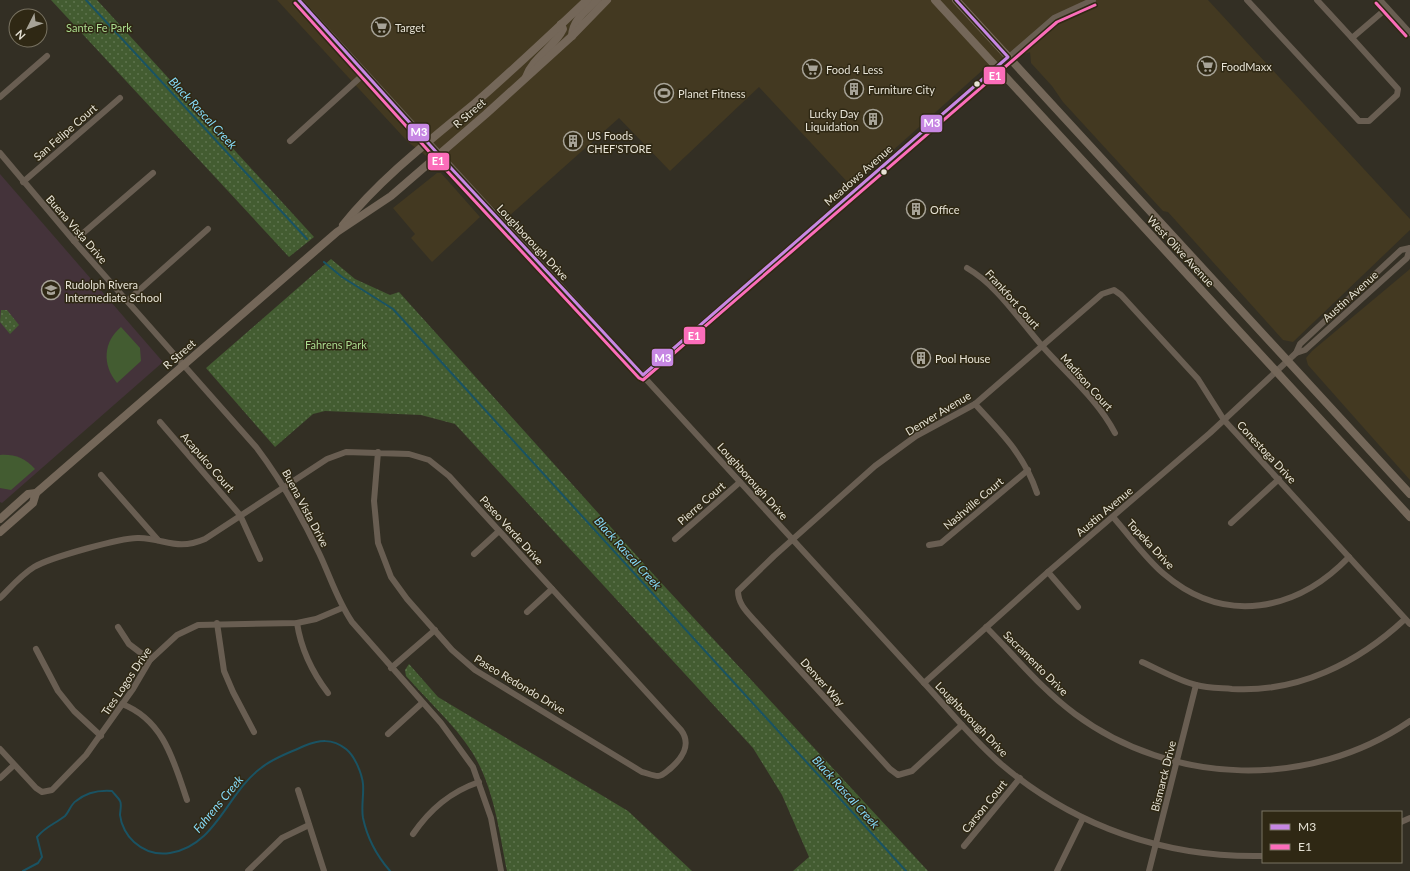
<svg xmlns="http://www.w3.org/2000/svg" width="1410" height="871" font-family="Lato,sans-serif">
<defs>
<pattern id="grass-dots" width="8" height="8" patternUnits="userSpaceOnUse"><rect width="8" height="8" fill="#435c31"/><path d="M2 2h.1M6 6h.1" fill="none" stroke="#5e734e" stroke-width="1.8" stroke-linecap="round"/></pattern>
</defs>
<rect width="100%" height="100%" fill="#332f24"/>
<!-- built -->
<g fill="#433921">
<path d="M277 0H1208L1410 219V230L1293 342 1283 340 1168 212 1163 211 1063 102 1052 86 1031 63 1030 52 985 68 852 187 759 87 670 171 619 118 507 218 408 142Z"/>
<path d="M437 173H441L480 217 432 262 411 238 415 234 393 208Z"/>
<path d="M1410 269V480L1308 365 1306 358 1312 351Z"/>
</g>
<!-- education -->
<path fill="#44333a" d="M0 174 163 362 2 503 0 502Z"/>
<!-- grass -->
<g fill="url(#grass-dots)">
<path d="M51 0H97L314 237 289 257Z"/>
<path d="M331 259 355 279 390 295 399 292 654 575 928 871H793L809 857 782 795 753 748 455 424 421 415 325 411 313 414 275 447 206 368Z"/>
<path d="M1 310H7L19 325 10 334 0 322Z"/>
<path d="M409 664 438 697 628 811 692 871H507C499 831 494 787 472 752 454 724 428 701 406 676L405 670Z"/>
</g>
<!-- garden -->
<g fill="#435c31">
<path d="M121 327 140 348 141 361 117 383C102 365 103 342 121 327Z"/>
<path d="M0 455C14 454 25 458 35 469L11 490 0 488Z"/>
</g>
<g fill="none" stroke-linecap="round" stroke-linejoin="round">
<!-- stream -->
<g stroke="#1a5363" stroke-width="2">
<path d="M86 0 307 239"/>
<path d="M324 262 342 277 393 309 906 871"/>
<path d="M23 871 38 863 42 857 37 837C46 826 55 824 65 816 69 812 71 804 76 801 87 792 99 790 112 791 114 794 118 797 120 801 122 804 120 811 120 815 121 825 127 836 134 842 144 851 157 855 170 853 216 846 227 793 261 768 273 758 289 753 304 746 319 740 332 738 346 749 355 756 362 774 363 784 364 795 361 807 363 818 367 837 377 856 390 871"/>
</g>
<!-- street -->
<g stroke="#695e52" stroke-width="6">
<path d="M299 0 924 683C949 710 973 740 1001 764 1075 827 1166 858 1263 856"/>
<path d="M1247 0 1359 121H1369L1397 95 1398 89 1352 38"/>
<path d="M1317 0 1352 38 1387 8"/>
<path d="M1380 0 1410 33"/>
<path d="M0 97 47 56"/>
<path d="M290 141 365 73"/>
<path d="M0 153 74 241 256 447C281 480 301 515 319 553 330 576 337 600 352 622L441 723 473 767 491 818 501 871"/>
<path d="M23 182 120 98"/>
<path d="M74 241 153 173"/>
<path d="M967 268C998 286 1019 320 1043 347 1067 374 1098 400 1115 433"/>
<path d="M127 301 208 229"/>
<path d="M1296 353 1305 350 1407 258 1410 248"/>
<path d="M643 375 1054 18 1093 0"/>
<path d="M975 404C1001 433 1024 454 1037 493"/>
<path d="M160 422 240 515 260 559"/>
<path d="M101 475 158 540"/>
<path d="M1113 517C1129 535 1146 559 1164 574 1225 626 1297 611 1349 557"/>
<path d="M1231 523 1279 479"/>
<path d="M675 539 740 482"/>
<path d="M929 545 941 543 1028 470"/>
<path d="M474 554 499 531"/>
<path d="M1048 572 1078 607"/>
<path d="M0 598C11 587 21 575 34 567 49 558 122 537 139 538 166 539 177 551 205 539L327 459 346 452 409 454 429 460 449 476 681 730C692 745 682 758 671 768 667 771 663 776 658 776 653 776 647 773 642 772L475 670 452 650 407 599 391 577 378 543 374 501 378 452"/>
<path d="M527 612 552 589"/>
<path d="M217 623 224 671 233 692 254 732"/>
<path d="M297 623C301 649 312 672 328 693"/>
<path d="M118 627 129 644 150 660"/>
<path d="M986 627C1015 656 1041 689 1075 714 1172 786 1310 790 1410 721"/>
<path d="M36 649 58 691 74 711 101 736"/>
<path d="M1142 662C1160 670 1177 680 1196 685 1207 688 1220 688 1232 689 1298 693 1358 663 1405 619"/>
<path d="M391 668 435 630"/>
<path d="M924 683 1048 572 1210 433 1296 353 1300 344 1401 250 1410 248"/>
<path d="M122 704C164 720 174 762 187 800"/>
<path d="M962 725 912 771 898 775 890 769 755 621C747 612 738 604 738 591L774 556 875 466 916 436 975 404 1102 294 1114 290 1121 295 1198 379 1224 420 1410 624"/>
<path d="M388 734 422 703"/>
<path d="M0 749 36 788 42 792 52 790 86 755 133 689 150 660 177 635 198 625 297 623 316 619 342 608"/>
<path d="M0 778 14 765"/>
<path d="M298 790 324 871"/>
<path d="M1401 822 1410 818"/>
<path d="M413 834C430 809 450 792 479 782"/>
<path d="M964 846 1020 778"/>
<path d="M248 871 282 838 309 825"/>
<path d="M1057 871 1083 818"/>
<path d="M1149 871 1196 685"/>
</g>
<!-- secondary -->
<g stroke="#746759" stroke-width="8">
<path d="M935 0 1410 517"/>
<path d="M956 0 1410 494"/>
<path d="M572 36C573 19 586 11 597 0"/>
<path d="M526 77C533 57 554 48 563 29L561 24"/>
<path d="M343 225C380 179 429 141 475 103 513 70 550 35 587 0"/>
<path d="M0 519 28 494 36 493 337 232 391 196 486 114 572 36 607 0"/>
<path d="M0 532 33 503 36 493"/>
</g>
<!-- bus-1 casing -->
<g stroke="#2f2814" stroke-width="6">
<path id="bus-1" d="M299 0 438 154 643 375 1008 57 956 0"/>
</g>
<!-- bus-2 casing -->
<g stroke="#2f2814" stroke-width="6">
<g id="bus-2">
<path d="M295 3 434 157 639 378 643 380 1057 22 1095 5"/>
<path d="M1376 3 1406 36"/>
</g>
</g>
<!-- bus-1 -->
<use href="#bus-1" stroke="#c787e3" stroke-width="3"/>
<!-- bus-2 -->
<use href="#bus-2" stroke="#fb6dba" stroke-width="3"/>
</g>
<!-- icons -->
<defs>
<g id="supermarket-ring" transform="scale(1)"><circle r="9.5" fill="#2f2814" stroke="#a7a397" stroke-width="1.5"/><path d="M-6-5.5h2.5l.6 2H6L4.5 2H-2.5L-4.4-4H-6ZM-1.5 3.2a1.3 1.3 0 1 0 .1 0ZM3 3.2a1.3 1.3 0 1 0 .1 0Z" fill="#a7a397"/></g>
<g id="building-ring" transform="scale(1)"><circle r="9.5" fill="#2f2814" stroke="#a7a397" stroke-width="1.5"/><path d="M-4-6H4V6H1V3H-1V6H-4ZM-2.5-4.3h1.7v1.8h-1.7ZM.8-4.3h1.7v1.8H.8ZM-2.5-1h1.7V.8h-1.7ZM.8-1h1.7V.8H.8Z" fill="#a7a397"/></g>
<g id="stadium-ring" transform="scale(1)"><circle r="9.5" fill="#2f2814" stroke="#a7a397" stroke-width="1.5"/><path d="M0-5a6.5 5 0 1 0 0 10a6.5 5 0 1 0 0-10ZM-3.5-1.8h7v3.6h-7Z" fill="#a7a397"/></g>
<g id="school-ring" transform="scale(1)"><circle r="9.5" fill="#2f2814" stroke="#a7a397" stroke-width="1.5"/><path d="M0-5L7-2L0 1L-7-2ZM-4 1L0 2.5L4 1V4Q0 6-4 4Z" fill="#a7a397"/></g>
</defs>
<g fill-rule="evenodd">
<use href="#supermarket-ring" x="381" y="27"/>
<use href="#supermarket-ring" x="1207" y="66"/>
<use href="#supermarket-ring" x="812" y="69"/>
<use href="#building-ring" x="854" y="89"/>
<use href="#stadium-ring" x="664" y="93"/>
<use href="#building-ring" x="873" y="119"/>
<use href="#building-ring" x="573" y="141"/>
<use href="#building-ring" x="916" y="209"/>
<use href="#school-ring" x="51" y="290"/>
<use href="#building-ring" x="921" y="358"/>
</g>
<!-- markers -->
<g fill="#e6e2d5" stroke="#2f2814" stroke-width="1.5">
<circle cx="977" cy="84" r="3.5"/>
<circle cx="884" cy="172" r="3.5"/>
</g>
<g text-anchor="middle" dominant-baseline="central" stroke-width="3" stroke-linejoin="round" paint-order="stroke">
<!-- park labels -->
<g font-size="11" fill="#abdc8f" stroke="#2f2814">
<text x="99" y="27">Sante Fe Park</text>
<text x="336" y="344">Fahrens Park</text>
</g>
<!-- poi labels -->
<g font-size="11" fill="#e6e2d5" stroke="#2f2814" text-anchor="start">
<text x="395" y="27">Target</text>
<text x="1221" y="66">FoodMaxx</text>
<text x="826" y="69">Food 4 Less</text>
<text x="868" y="89">Furniture City</text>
<text x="678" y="93">Planet Fitness</text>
<text x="859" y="113" text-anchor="end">Lucky Day<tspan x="859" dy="13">Liquidation</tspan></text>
<text x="587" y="135">US Foods<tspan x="587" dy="13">CHEF'STORE</tspan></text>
<text x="930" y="209">Office</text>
<text x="65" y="284">Rudolph Rivera<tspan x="65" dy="13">Intermediate School</tspan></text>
<text x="935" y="358">Pool House</text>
</g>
<!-- street labels -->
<g font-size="11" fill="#e6e2d5" stroke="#2f2814">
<text transform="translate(469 113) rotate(-41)">R Street</text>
<text transform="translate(65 132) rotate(-41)">San Felipe Court</text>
<text transform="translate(858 175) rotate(-41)">Meadows Avenue</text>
<text transform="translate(77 229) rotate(49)">Buena Vista Drive</text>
<text transform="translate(533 242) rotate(47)">Loughborough Drive</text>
<text transform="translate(1181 251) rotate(47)">West Olive Avenue</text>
<text transform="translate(1350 296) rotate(-42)">Austin Avenue</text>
<text transform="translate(1013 299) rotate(48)">Frankfort Court</text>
<text transform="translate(179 354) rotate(-41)">R Street</text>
<text transform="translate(1087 382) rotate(48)">Madison Court</text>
<text transform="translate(938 413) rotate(-31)">Denver Avenue</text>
<text transform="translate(1267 452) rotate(47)">Conestoga Drive</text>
<text transform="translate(208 462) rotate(49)">Acapulco Court</text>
<text transform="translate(753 481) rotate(48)">Loughborough Drive</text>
<text transform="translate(701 503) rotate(-41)">Pierre Court</text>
<text transform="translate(973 503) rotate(-40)">Nashville Court</text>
<text transform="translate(306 508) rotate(62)">Buena Vista Drive</text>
<text transform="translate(1104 511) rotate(-40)">Austin Avenue</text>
<text transform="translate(512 530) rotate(48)">Paseo Verde Drive</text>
<text transform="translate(1151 544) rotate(47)">Topeka Drive</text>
<text transform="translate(1036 663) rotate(45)">Sacramento Drive</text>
<text transform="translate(126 681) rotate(-56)">Tres Logos Drive</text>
<text transform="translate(823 682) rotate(48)">Denver Way</text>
<text transform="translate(520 684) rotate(31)">Paseo Redondo Drive</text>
<text transform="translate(972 719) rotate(46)">Loughborough Drive</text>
<text transform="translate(1163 776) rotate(-76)">Bismarck Drive</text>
<text transform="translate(984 806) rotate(-51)">Carson Court</text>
</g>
<!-- water labels -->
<g font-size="12" font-style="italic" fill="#85daf8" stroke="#2f2814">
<text transform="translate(203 113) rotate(47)">Black Rascal Creek</text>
<text transform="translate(628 553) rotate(48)">Black Rascal Creek</text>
<text transform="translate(846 792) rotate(48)">Black Rascal Creek</text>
<text transform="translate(218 804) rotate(-50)">Fahrens Creek</text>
</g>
</g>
<g stroke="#2f2814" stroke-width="1.5">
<rect x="983" y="66" width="23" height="19" rx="4" fill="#fb6dba"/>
<rect x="920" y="114" width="23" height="19" rx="4" fill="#c787e3"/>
<rect x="407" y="123" width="23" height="19" rx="4" fill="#c787e3"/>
<rect x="427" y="152" width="23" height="19" rx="4" fill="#fb6dba"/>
<rect x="683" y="326" width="23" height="19" rx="4" fill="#fb6dba"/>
<rect x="651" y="348" width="23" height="19" rx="4" fill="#c787e3"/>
</g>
<g font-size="11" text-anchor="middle" font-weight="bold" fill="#fff">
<text x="995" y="80">E1</text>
<text x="932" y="127">M3</text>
<text x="419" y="136">M3</text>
<text x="438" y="165">E1</text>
<text x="694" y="340">E1</text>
<text x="663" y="362">M3</text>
</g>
<!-- legend -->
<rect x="1262" y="811" width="140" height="52" fill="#2f2814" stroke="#787261"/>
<rect x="1270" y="824" width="20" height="6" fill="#c787e3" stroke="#787261"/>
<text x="1298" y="831" font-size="12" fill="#e6e2d5">M3</text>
<rect x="1270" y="844" width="20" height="6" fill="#fb6dba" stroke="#787261"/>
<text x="1298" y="851" font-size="12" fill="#e6e2d5">E1</text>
<!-- north arrow -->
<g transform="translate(28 28) rotate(228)"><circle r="19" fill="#2f2814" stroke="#787261"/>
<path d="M0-3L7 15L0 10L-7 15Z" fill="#a7a397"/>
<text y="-6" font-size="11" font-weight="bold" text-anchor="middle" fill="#e6e2d5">N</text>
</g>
</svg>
